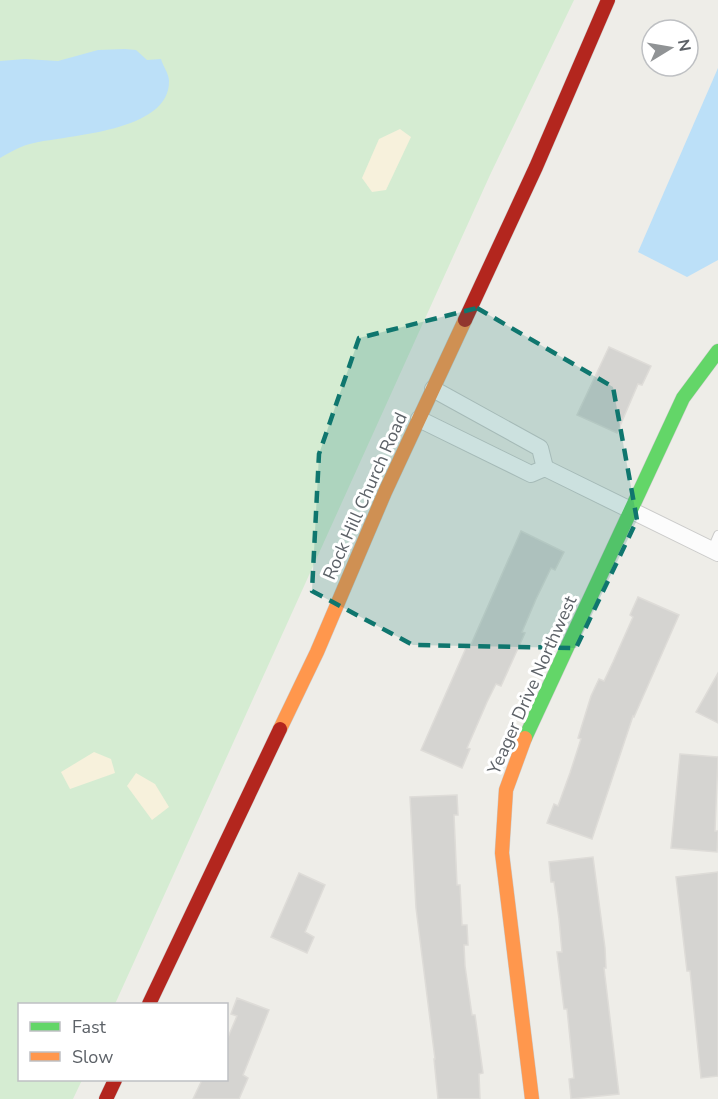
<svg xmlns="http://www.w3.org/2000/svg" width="718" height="1099" font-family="'Nunito Sans',sans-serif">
<rect width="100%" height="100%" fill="#eeede8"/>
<!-- green -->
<path fill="#d5ecd2" d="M0 0H574L490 175 115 1004H20V1080H82L73 1099H0Z"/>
<!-- sand -->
<g fill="#f7f1dc">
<path d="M400 129 411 137 386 190 372 192 362 178 379 139Z"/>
<path d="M94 752 111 759 115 773 70 789 61 772Z"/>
<path d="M136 773 155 784 169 807 152 820 127 786Z"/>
</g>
<!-- water -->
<g fill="#bce0f8">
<path d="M125 49 136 50 147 60 161 59C163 66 169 74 169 81 170 132 68 135 34 143 23 145 10 152 0 158V61L25 59 58 61 98 50Z"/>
<path d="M718 68V260L687 277 638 252Z"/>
</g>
<!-- building -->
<g fill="#d5d4d1" stroke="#dedcd8" stroke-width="1.5">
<path d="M609 347 651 366 642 385 638 384 617 433 577 415Z"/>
<path d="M521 531 564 552 555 570 551 568 536 599 522 632 525 633 501 686 496 684 487 702 467 748 470 749 462 768 421 750 466 648 469 649Z"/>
<path d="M638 597 679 615 634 717 633 716 592 839 547 823 554 804 558 806 570 773 581 739 578 738 591 696 599 679 604 681 613 662 633 617 630 615Z"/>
<path d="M718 673V723L696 712Z"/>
<path d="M680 754 718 757 715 831H718L717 852 671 848Z"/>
<path d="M457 795 458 815H454L457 885H460L462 925H467L468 945H464L465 966 472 1015H475L483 1073 479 1074 480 1099H438L434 1059H435L416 908 410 797Z"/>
<path d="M593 857 605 948 606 968H604L619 1094 571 1099 569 1079 574 1078 567 1009H564L557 952H562L559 919 554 882H551L549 862Z"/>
<path d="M718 872V1076L701 1078 690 971H687L676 877Z"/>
<path d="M299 873 325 885 305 932 314 937 307 953 271 937Z"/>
<path d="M237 998 269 1010 243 1075 248 1078 239 1099H193L202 1080H226V1042L237 1016 231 1014Z"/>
</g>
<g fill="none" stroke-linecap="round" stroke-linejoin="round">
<!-- lane casing -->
<g stroke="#cbcbca" stroke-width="10">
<path id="lane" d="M712 549 718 535"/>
</g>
<!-- street casing -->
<g stroke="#cbcbca" stroke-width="18">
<g id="street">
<path d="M433 389 540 448 545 468"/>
<path d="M419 419 531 474 545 468 718 553"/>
</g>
</g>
<!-- fast casing -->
<g stroke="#cbcccc" stroke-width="15">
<path id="fast" d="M525 738 683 398 718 351"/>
</g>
<!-- slow casing -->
<g stroke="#cbcccc" stroke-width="15">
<g id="slow">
<path d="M280 729 317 652 385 492 465 320"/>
<path d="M525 738 506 790 502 853 532 1099"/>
</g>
</g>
<!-- jam casing -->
<g stroke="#cbcccc" stroke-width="15">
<g id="jam">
<path d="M465 320 536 167 608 0"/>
<path d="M149 1004 280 729"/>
<path d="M106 1099 115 1080"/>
</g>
</g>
<!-- lane -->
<use href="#lane" stroke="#fcfcfc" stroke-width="8"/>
<!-- street -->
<use href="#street" stroke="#fcfcfc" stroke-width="16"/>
<!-- fast -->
<use href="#fast" stroke="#63d668" stroke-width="14"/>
<!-- slow -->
<use href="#slow" stroke="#ff974d" stroke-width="14"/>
<!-- jam -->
<use href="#jam" stroke="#b3261e" stroke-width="14"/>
</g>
<!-- marked area -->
<path fill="#0f766e" fill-opacity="0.2" stroke="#0f766e" stroke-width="4.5" stroke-dasharray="12 8" stroke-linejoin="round" d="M477 308 613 387 637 520 576 648 413 645 312 591 319 454 359 338Z"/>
<g text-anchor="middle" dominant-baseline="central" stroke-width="6" stroke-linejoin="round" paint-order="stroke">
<!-- street labels -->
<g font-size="18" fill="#5d6268" stroke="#fff">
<text transform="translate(365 496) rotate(-66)">Rock Hill Church Road</text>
<text transform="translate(532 685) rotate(-66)">Yeager Drive Northwest</text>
</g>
</g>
<!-- legend -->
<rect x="18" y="1003" width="210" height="78" fill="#ffffff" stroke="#bec0c3" stroke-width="1.5"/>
<rect x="30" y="1022" width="30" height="9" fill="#63d668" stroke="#bec0c3" stroke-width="1.5"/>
<text x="72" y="1033" font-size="18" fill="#5d6268">Fast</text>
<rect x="30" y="1052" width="30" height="9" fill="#ff974d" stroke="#bec0c3" stroke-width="1.5"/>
<text x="72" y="1063" font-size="18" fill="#5d6268">Slow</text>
<!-- north arrow -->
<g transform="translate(670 48) rotate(79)"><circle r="28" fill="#ffffff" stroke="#bec0c3" stroke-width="1.5"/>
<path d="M0-4.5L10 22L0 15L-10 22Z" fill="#909395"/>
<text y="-9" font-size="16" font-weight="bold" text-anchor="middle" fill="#5d6268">N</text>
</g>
</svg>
